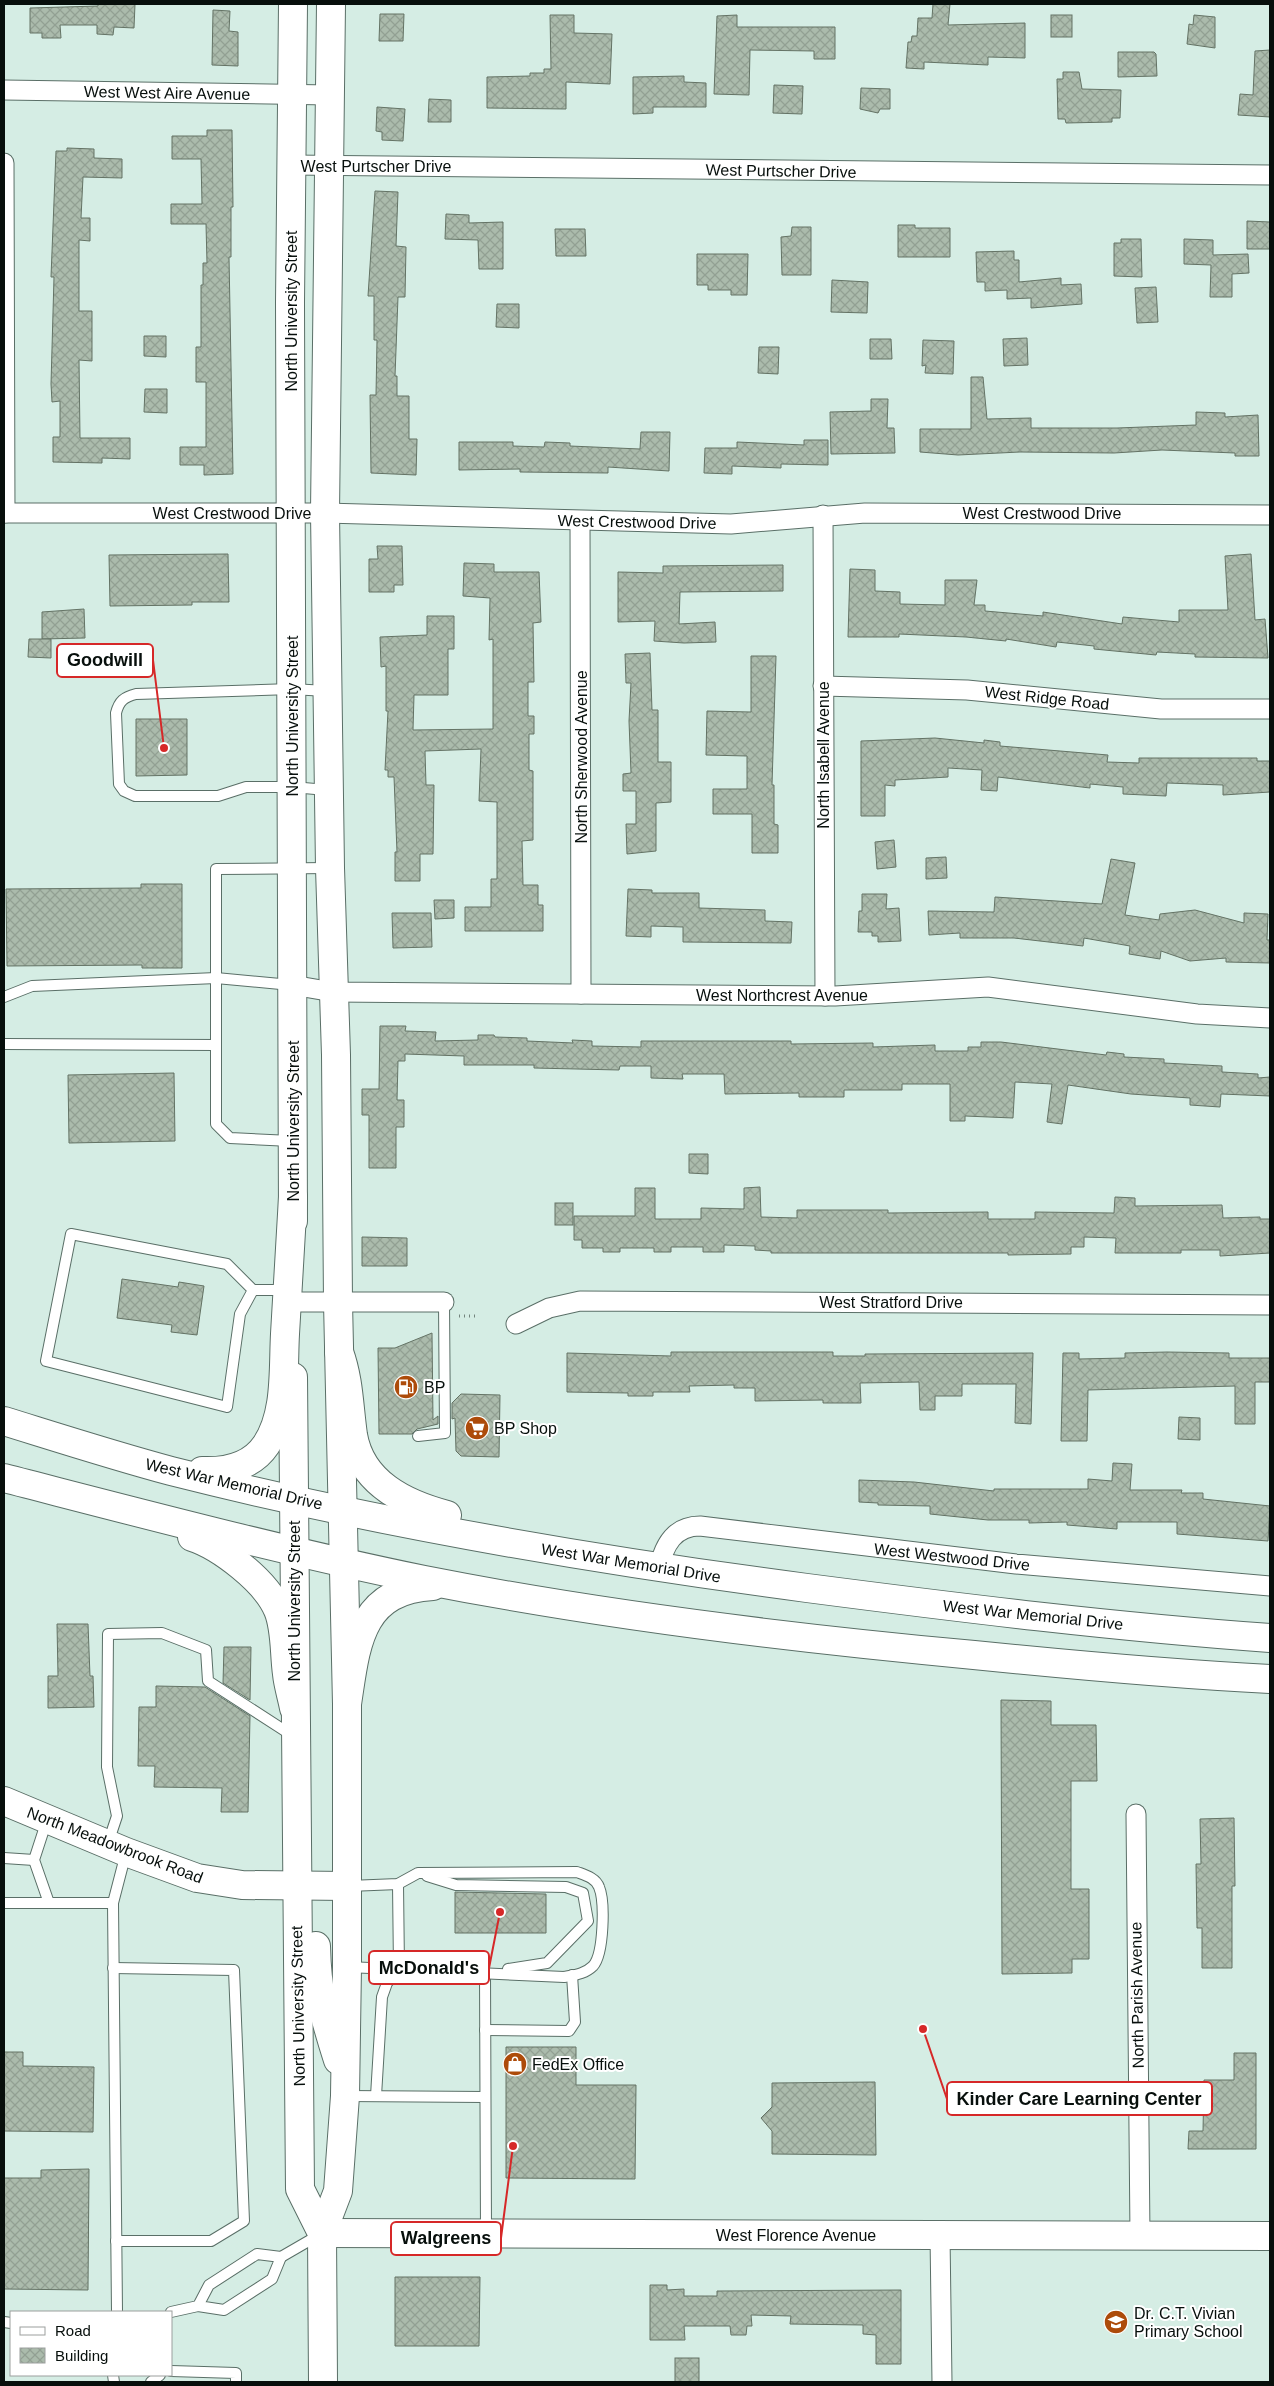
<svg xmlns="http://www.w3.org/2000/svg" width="1274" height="2386" font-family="Helvetica,sans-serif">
<defs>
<pattern id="building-cross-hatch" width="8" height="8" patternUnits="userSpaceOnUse" patternTransform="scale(1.25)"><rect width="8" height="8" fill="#abbbac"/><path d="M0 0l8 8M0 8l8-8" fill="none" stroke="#92a093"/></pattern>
</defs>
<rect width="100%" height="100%" fill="#d5ede4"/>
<!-- building -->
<g fill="url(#building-cross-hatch)" stroke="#647365">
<path d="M98 4H135L134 28 114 27 113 35 97 34V25H60L61 38H42V33H30V8L98 6Z"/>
<path d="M933 4H950L948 25 1025 23V58L988 57V65L924 62V69L906 68 908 42H911L912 36H917L918 18H932Z"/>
<path d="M213 10 230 11 229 31 238 32V66L212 65Z"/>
<path d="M380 14H404L403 41H379Z"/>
<path d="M550 15H574V33L612 34 610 84 566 82V109L487 108V77L530 76V73H544V69H551Z"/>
<path d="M737 15V27H835V59H814V51L750 50 749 95 714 94 717 16Z"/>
<rect x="1051" y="15" width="21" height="22"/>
<path d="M1194 15 1215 17V48L1187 44 1189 24 1193 25Z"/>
<path d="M1270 50V117L1238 115 1240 94 1253 95 1255 51Z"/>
<path d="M1118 52H1154L1156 54 1157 76 1118 77Z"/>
<path d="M1063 72H1079L1082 89 1121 90 1120 118H1112V122L1066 123 1065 119H1058L1057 79H1063Z"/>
<path d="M684 76V82L706 83V107H653V113L633 114V77Z"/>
<path d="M774 85 803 86 802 114 773 113Z"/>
<path d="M861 88 890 89V109H880L878 113 860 109Z"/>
<path d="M429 99 451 100V122H428Z"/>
<path d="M377 107 405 109 403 141 382 140V132L376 131Z"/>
<path d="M207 130H232L233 207H231V257H229L233 474 204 475V465H180V447H206V382H196V347H201V285H203V263H207L206 224H171V204H202L201 159H172V136H207Z"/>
<path d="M67 148 94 149V158L122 159V178L83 177 81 218H90V241L79 240V311H92V361L79 360 80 438H130V459L102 458V463L53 462V437H60V401L52 402 51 384 54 277H51L56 151H67Z"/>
<path d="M375 191 398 192 396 246 406 247 405 297H398L395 376H397V396H409V439H417L416 475 371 473 370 395H376L377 340H374V296H368Z"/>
<path d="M446 214 469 215V223L503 222V269H479L478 240 445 239Z"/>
<path d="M1247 221 1270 222V249H1247Z"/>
<path d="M898 225H915V228H950V257H898Z"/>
<path d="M792 227H811V275H782L781 237 791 236Z"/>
<path d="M555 229H585L586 256H556Z"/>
<path d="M1121 239H1141L1142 277 1114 276V243H1121Z"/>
<path d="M1184 239 1213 240V255L1248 254 1249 273 1232 274V297H1210L1211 265 1184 264Z"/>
<path d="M1014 251V260H1019V282L1061 278V285L1081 284 1082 304 1031 308V298L1007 299V290L985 291V282H977L976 252Z"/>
<path d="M697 254H748L747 295H731V290H708V285H697Z"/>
<path d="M832 280 868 282 867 313 831 312Z"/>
<path d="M1156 287 1158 322 1137 323 1135 288Z"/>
<path d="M497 304H519V328L496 327Z"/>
<path d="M144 336H166V357L144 356Z"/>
<path d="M1027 338 1028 365 1004 366 1003 339Z"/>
<path d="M870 339H891L892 359H870Z"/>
<path d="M923 340 954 341 953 374 925 373 926 365 922 366Z"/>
<path d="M759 347H779L778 374 758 373Z"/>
<path d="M971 377H983L987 419 1031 418V428H1117L1196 425V412L1225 413V417L1258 415 1259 456H1235V453L1162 450 1114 453 1020 452 958 455 920 452V429H971Z"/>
<path d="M145 389H167V413L144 412Z"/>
<path d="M871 399H888L887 428H894L895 453 831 454 830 412 871 411Z"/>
<path d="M641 432H670L669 471 608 467V473L520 472V469L459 470V442H513V446L544 447 545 442 570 443V446L640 449Z"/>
<path d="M804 440H828V465L781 464V468L732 466V474L704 473 705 448H737V442L804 445Z"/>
<path d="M377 546H402L403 585H394V592H369V559H378Z"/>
<path d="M228 554 229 602H192V605L110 606 109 555Z"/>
<path d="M1251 554 1255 620 1265 619 1268 658 1195 657V654L1157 652 1156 655 1094 649V646L1057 642 1056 647 1006 639V641L966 637 899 634V637H848L850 569 875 570V591L900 592V604L945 605V580H977L974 605H985V611L1043 616V612L1122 624 1123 617 1179 622V610H1228L1225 556Z"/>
<path d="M464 563 494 564V572H539L541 622 533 623 534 682H528V716H534V734H529V770L533 771V840L522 841 523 885H538V905H543V931H465V907H491V879H497V802L479 801 481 749 425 751 426 785H434L433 854H420V881H395V852H397L394 777H388V770H385L388 711H386V666L381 667 380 637 427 635V616H454V649H448V695H414L413 730 493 729V639L489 640 490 598 463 596Z"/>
<path d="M783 565V591L680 592 679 624 715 622 716 642 684 643 654 641 655 621 618 622V572L663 573V566Z"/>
<path d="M84 609 85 638 42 639V612Z"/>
<path d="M29 639H51V658L28 657Z"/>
<path d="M650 653 652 710H658V762H671V802L656 803V851L627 854 626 824H636V791H623V774L631 773 629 721 631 683H626L625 654Z"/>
<path d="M751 656H776L772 785H774V824L778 825V853H752V814H713V789H747V756L706 755 707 711 751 712Z"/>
<path d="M136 719H187V775L136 776Z"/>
<path d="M935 738 984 743V740L1000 742V746L1108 755 1107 762 1139 763V758H1257V761H1270V792L1223 795V785L1167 783 1166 796 1123 794V787L1090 784V788L998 777 997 791 981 790 982 770 948 768V777L895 780V786L885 785V816H861V741Z"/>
<path d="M894 840 896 867 877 869 875 842Z"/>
<path d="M946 857 947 878 926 879V858Z"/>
<path d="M1111 859 1135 863 1125 915 1159 920 1160 914 1195 910 1244 923V913L1268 914 1267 940H1270V963L1226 962V958L1190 961 1161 951 1160 959 1129 954 1130 946 1084 938 1083 946 1014 938H960V933L929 935 928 911 994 912 995 897 1102 904Z"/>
<path d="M141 884H182V968H142V965L7 966 6 889 141 888Z"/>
<path d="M628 889 652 890V893H699V908L765 910V921L792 922 791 943 683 942V927L651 926V937L626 936Z"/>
<path d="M862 894H887L886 909 899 908 901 941 878 942V936H872V932H858L859 911H862Z"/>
<path d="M434 900H454V918L435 919Z"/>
<path d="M392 913H431L432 947 393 948Z"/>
<path d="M380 1026H406L405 1031 436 1032 435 1041 478 1040V1035H494L495 1037 527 1038V1041L573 1043 572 1040 592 1041V1046L641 1047V1041H791V1044L873 1043V1047L935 1045V1051H968V1047H981V1042H1001L1106 1055 1107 1052 1124 1054V1057L1164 1059V1063L1222 1066V1072L1258 1074V1078L1270 1077V1096L1221 1094 1220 1107 1190 1105V1098L1131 1094 1068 1085 1062 1124 1047 1122 1052 1084 1015 1082 1013 1118 965 1116V1121H950V1084H902V1090H844V1097H799V1093L725 1094 724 1074H682L683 1079 651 1078V1066H620L619 1070 534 1068V1065H464V1056L405 1054V1061H398L397 1100H404V1127H396V1168H369V1115H362V1089H379Z"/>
<path d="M174 1073 175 1141 69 1143 68 1075Z"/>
<path d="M689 1154H708V1174L689 1173Z"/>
<path d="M760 1187 761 1217 797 1218V1210H888V1213L988 1212V1219H1035V1212L1114 1213 1115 1197 1135 1198V1206L1222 1205 1223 1218 1260 1217V1219H1270V1253L1220 1256V1250H1181V1253H1115L1116 1238 1084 1237V1247H1071V1254L1008 1255V1253H771V1251L755 1250V1246L724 1245V1252H703V1247H671V1252H654V1248H620V1252H603V1248H582V1240H574V1216H635V1188H655V1219H701V1208L744 1209V1188Z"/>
<rect x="555" y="1203" width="18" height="22"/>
<path d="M362 1237 407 1238V1266H362Z"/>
<path d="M122 1279 178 1287 179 1282 204 1286 197 1335 171 1332 172 1325 117 1318Z"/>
<path d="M432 1333 433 1420 438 1416V1424L417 1429 412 1434H379L378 1348H395Z"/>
<path d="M671 1352H833V1356H865V1354L1033 1353 1031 1424 1015 1423 1016 1384H962V1396H935V1410H920L919 1382 860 1383 861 1403H823V1400L755 1401V1388H734V1385L689 1386 690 1392H653V1396H628V1393L567 1392V1353L671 1356Z"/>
<path d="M1167 1352 1229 1353V1358H1270V1382H1255V1424H1235V1386L1088 1390 1087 1441H1061L1063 1353H1079V1359L1125 1358V1353Z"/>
<path d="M461 1394 500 1395 499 1457 461 1456 456 1451 455 1418 452 1419V1403Z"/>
<path d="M1179 1417 1200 1418V1440L1178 1439Z"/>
<path d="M1113 1463 1132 1464 1130 1490H1182L1181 1493H1203V1499L1270 1506 1268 1541 1177 1534V1522H1117V1529L1067 1525V1522L1029 1523V1520H988L930 1514V1506L878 1505V1503L859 1502V1480L914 1482 994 1491V1489H1088V1479L1112 1481Z"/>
<path d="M57 1624H88L90 1676H93L94 1707 48 1708V1676H58Z"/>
<path d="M224 1647H251L250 1700 223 1683Z"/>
<path d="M156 1686 205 1687 250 1716 248 1812H221L222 1788 154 1787 155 1766H138L139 1707H156Z"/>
<path d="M1001 1700 1051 1701V1725H1096L1097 1781H1071V1889H1089V1959H1072V1973L1002 1974Z"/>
<path d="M1234 1818 1235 1886H1232V1968H1202V1928H1197L1196 1864H1201L1200 1819Z"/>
<path d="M455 1892 546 1894V1933H455Z"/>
<path d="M506 2047H576V2085H636L635 2179 506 2178Z"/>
<path d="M4 2052H23V2066L94 2067 93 2132 4 2131Z"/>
<path d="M1234 2053H1256V2149H1188L1189 2131H1203L1204 2080H1234Z"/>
<path d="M875 2082 876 2155 772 2154V2131L761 2118 772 2107V2083Z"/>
<path d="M89 2169 88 2290 4 2289V2178H41V2170Z"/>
<path d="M395 2277H480L479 2346H395Z"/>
<path d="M650 2285H667V2290L684 2289V2296H717V2291L901 2290V2364H876V2335L863 2334V2325L790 2324 791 2316 751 2315 752 2326H747L746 2335H731L730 2326H684L685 2340H650Z"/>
<rect x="675" y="2358" width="24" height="24"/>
</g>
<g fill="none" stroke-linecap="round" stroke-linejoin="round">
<!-- lane casing -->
<g stroke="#5a6f67" stroke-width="12">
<g id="lane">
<path d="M327 790 292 787H246L218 796H135L124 791 119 784 116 713C119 701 124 697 136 694L291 689 327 691"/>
<path d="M4 997 32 986 216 978 291 985"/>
<path d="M4 1044 216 1045"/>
<path d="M291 1141 230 1138 216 1124V869L329 868"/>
<path d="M253 1290 240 1314 227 1407 46 1361 71 1234 227 1264 253 1290H287"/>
<path d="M418 1436 445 1433 444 1302"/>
<path d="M47 1820 34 1860 49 1903H113"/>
<path d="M108 1843 117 1816 107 1767 108 1634 162 1633 206 1650 208 1681 293 1736"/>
<path d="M4 1858 34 1860"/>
<path d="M427 1876 456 1885 566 1887 583 1893 588 1921 547 1963 508 1969"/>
<path d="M4 1903H49"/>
<path d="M348 1967 564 1977C574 1975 585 1974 593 1966 604 1954 605 1901 599 1887 596 1878 585 1875 577 1872L418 1873 398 1884 349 1886"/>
<path d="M113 1968 234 1970 244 2221 211 2241H116"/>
<path d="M485 1973 486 2232"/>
<path d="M485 2030 569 2031 575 2022 572 1975"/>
<path d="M346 2096 485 2097"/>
<path d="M376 2096 382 1997 387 1983 399 1969 398 1884"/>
<path d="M281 2257 319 2235"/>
<path d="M117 2312 113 1903 126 1853"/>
<path d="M171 2312 198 2306 224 2310 272 2279 281 2257 257 2254 209 2285 198 2306"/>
<path d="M4 2322 11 2323"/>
<path d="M171 2371 236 2373V2382"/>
<path d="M113 2375 114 2382"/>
<path d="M151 2382 160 2375"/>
</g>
</g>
<!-- street casing -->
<g stroke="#5a6f67" stroke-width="21">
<g id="street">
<path d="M4 90 330 95"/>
<path d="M4 163 5 513"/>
<path d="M291 165 1270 175"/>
<path d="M4 513H325L731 524 865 513 1270 515"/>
<path d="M823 515 825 996"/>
<path d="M580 521 581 994"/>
<path d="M823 686 967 690 1161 709H1270"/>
<path d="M292 985 333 992 835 996 988 987 1197 1014 1270 1018"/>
<path d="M287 1302H444"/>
<path d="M516 1324 549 1308 580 1301 1270 1305"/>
<path d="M659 1568C664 1545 674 1526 700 1526L1016 1564 1270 1586"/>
<path d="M1136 1814 1140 2236"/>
<path d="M940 2235 942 2382"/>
</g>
</g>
<!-- secondary casing -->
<g stroke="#5a6f67" stroke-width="30">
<g id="secondary">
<path d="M293 1221 290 303 293 4"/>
<path d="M293 1377 300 2189 322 2233"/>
<path d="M4 1801 126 1852 197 1878 242 1885 347 1886"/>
<path d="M316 1946C317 1992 324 2016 338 2060"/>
<path d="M322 2233 1270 2236"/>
<path d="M323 2382 322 2233 338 2191 345 2096 347 1967V1704L338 1302 336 1055 330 868 325 513 331 4"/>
</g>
</g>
<!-- highway casing -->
<g stroke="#5a6f67" stroke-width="30">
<g id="highway">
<path d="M339 1352C349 1379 349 1407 353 1435 361 1483 405 1504 447 1515"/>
<path d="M4 1421C59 1438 115 1456 171 1471 380 1524 594 1560 807 1588 961 1608 1115 1627 1270 1638"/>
<path d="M202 1471C226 1472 252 1466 266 1445 287 1414 283 1369 285 1334 288 1288 290 1243 293 1197"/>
<path d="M4 1478C144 1514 283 1551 424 1580 606 1616 790 1638 974 1655 1073 1665 1171 1674 1270 1679"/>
<path d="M192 1537C220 1546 266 1581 278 1610 286 1629 284 1653 287 1674 288 1685 292 1697 294 1708"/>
<path d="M347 1704C356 1645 359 1590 433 1586"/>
</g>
</g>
<!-- path -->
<path stroke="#73847d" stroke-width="3" stroke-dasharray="1 4" stroke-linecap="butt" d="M459 1316H478"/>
<!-- lane -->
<use href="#lane" stroke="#fff" stroke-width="10"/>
<!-- street -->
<use href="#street" stroke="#fff" stroke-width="19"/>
<!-- secondary -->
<use href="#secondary" stroke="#fff" stroke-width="28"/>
<!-- highway -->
<use href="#highway" stroke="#fff" stroke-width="28"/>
</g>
<!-- icons -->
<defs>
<g id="fuel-disc" transform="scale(1.25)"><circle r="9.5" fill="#ad4b0a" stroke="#fff"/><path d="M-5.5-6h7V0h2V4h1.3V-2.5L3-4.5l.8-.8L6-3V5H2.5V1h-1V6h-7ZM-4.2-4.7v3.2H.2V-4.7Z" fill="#fff"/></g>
<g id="supermarket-disc" transform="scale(1.25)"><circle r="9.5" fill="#ad4b0a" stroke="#fff"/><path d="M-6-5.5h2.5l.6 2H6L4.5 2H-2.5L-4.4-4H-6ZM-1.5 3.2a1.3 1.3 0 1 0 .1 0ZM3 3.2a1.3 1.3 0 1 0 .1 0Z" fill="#fff"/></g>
<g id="shop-disc" transform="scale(1.25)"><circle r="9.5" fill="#ad4b0a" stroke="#fff"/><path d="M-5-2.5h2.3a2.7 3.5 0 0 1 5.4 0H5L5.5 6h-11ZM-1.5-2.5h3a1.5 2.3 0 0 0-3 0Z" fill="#fff"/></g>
<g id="school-disc" transform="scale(1.25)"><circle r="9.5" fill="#ad4b0a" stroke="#fff"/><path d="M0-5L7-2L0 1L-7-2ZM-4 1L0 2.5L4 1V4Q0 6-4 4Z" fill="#fff"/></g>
</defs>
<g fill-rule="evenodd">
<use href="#fuel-disc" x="406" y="1387"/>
<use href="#supermarket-disc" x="477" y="1428"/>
<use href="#shop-disc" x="515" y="2064"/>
<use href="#school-disc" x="1116" y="2322"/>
</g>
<g text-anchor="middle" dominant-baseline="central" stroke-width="4" stroke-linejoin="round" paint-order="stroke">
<!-- street labels -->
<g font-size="16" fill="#070f0c" stroke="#fff">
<text transform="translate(167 93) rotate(1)">West West Aire Avenue</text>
<text x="376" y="166">West Purtscher Drive</text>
<text transform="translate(781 171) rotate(1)">West Purtscher Drive</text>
<text transform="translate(291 311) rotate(-90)">North University Street</text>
<text x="232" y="513">West Crestwood Drive</text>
<text x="1042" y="513">West Crestwood Drive</text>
<text transform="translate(637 522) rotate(1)">West Crestwood Drive</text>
<text transform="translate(1047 698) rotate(6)">West Ridge Road</text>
<text transform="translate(292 716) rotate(-90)">North University Street</text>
<text transform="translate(823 755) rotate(-90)">North Isabell Avenue</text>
<text transform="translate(581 757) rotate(-90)">North Sherwood Avenue</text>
<text x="782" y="995">West Northcrest Avenue</text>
<text transform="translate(293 1121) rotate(-90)">North University Street</text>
<text x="891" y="1302">West Stratford Drive</text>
<text transform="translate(234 1484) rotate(13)">West War Memorial Drive</text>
<text transform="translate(952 1557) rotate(6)">West Westwood Drive</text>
<text transform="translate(631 1563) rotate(9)">West War Memorial Drive</text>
<text transform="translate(294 1601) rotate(-90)">North University Street</text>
<text transform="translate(1033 1615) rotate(6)">West War Memorial Drive</text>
<text transform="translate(115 1845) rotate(21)">North Meadowbrook Road</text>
<text transform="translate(1137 1995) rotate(-91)">North Parish Avenue</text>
<text transform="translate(298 2006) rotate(-91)">North University Street</text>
<text x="796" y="2235">West Florence Avenue</text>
</g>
<!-- poi labels -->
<g font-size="16" fill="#070f0c" stroke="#fff" text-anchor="start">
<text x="424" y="1387">BP</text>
<text x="494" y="1428">BP Shop</text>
<text x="532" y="2064">FedEx Office</text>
<text x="1134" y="2313">Dr. C.T. Vivian<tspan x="1134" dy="18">Primary School</tspan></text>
</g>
</g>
<!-- callouts -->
<path fill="none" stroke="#d62828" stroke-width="2" d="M164 748L153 660M500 1912L489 1968M923 2029L947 2099M513 2146L501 2238"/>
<g fill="#d62828" stroke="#fff" stroke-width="2">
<circle cx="164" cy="748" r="5"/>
<circle cx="500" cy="1912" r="5"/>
<circle cx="923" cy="2029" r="5"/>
<circle cx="513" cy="2146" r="5"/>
</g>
<g fill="#fff" stroke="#d62828" stroke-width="2">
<rect x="57" y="644" width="96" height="33" rx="5"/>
<rect x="369" y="1951" width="120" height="33" rx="5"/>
<rect x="947" y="2082" width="265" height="33" rx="5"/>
<rect x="391" y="2222" width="110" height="33" rx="5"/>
</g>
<g font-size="18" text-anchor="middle" font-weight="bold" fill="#070f0c">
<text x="105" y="666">Goodwill</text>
<text x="429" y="1974">McDonald's</text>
<text x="1079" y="2105">Kinder Care Learning Center</text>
<text x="446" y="2244">Walgreens</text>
</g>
<!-- border -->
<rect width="1274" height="2386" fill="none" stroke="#070f0c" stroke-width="10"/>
<!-- legend -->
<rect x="10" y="2311" width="162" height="65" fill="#ffffff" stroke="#9c9f9e"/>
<rect x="20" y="2327" width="25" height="8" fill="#ffffff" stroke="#9c9f9e"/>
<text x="55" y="2336" font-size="15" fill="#070f0c">Road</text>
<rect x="20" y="2348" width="25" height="15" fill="url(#building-cross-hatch)" stroke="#9c9f9e"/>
<text x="55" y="2361" font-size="15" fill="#070f0c">Building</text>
</svg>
